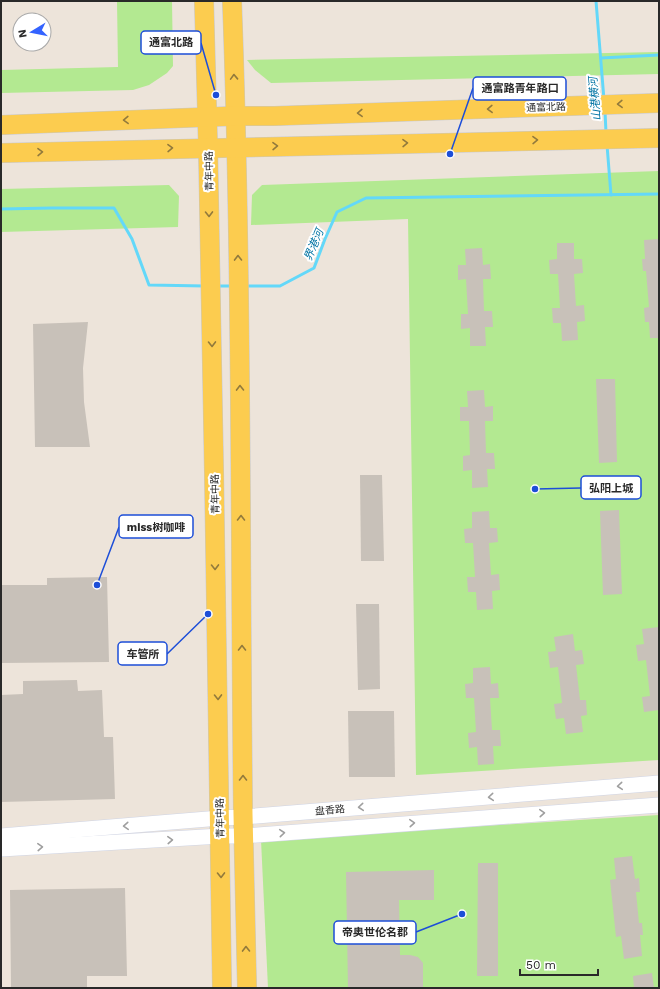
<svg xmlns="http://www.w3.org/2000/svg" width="660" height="989" font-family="'Work Sans','Noto Sans SC',sans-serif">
<rect width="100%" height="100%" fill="#ede4da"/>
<!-- green -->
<g fill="#b3e991">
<path d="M117 1H172L173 66 167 73 149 85 133 90 1 93V70L118 67Z"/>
<path d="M659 52V74L271 83 255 70 247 60Z"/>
<path d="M659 171V760L416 775 408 219 251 225 252 195 262 185Z"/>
<path d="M169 185 179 196 178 227 1 232V189Z"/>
<path d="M659 815V988H268L261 840Z"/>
</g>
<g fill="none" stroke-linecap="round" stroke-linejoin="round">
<!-- stream -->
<g stroke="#63d8f9" stroke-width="3">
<path d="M596 1 604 100"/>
<path d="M601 58 659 55"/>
<path d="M605 111 606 133"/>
<path d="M607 145 611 195"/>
<path d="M1 209 52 208H114L132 239 149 285 205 286"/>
<path d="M216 286H233"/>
<path d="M244 286H280L314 268 325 239 337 212 366 198 659 194"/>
</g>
</g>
<!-- building -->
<g fill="#c8c1b9">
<path d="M659 239V338H650L649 322H645L644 308 649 307 646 271H643L642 259H645L644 240Z"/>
<path d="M557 243H574V259H582L583 273 574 274 576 306 584 305 585 321 577 322 578 340 562 341 561 323H553L552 308H560L558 274H550L549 260 557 259Z"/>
<path d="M482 248 483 265 490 264 491 279H483L484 311H492L493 327H485L486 346H470V328L461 329V314H468L466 279 458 280V265H466L465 249Z"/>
<path d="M88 322 83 368 84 402 90 447H35L33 324Z"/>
<path d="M596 379H615L617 462 599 463Z"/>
<path d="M484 390 485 407 493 406V421H485L486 453H494L495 469H487L488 487 472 488V470L463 471V456L470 455 469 421H460V407H468L467 391Z"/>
<path d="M360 475H382L384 561H361Z"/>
<path d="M619 510 622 594 603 595 600 511Z"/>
<path d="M489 511 490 528H497L498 542 489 543 491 575 499 574 500 590 492 591 493 609 477 610 476 592H468L467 577H475L473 543H465L464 529 472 528V512Z"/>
<path d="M107 577 109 662 1 663V585H47V578Z"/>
<path d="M356 604H379L380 689 358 690Z"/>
<path d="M659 627V710L644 712 642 697 650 696 646 660 638 661 636 645 644 644 642 629Z"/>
<path d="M573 634 575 651 582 650 584 664 576 665 580 700H586L587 715 581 716 583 732 566 734 564 718 556 719 554 704 562 703 558 667 550 668 548 652 556 651 554 637Z"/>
<path d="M490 667 491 684 498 683 499 698H490L492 730H500L501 746H493L494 764 478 765 477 747 469 748 468 733 476 732 474 698H466L465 684 473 683V668Z"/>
<path d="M77 680 78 691 102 690 104 737H113L115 799 1 802V695L23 694V681Z"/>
<path d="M348 711H394L395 777H349Z"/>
<path d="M632 856 635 879 639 878 640 892H636L639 923H642L643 935H640L642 956 624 959 621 936 616 937 610 880 616 879 614 858Z"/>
<path d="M478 863H498V976H477Z"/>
<path d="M434 870V900H399L400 955H410L418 957 423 963V988H348L346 872Z"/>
<path d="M125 888 127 976H87V988H11L10 890Z"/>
<path d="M652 973 654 988H634L633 976Z"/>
</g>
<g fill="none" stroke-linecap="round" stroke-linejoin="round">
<!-- minor casing -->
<g stroke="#cfd4e4" stroke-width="16">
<g id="minor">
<path d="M1 836 220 818 243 817 659 783"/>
<path d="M1 849 221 836H243L659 805"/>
</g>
</g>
<!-- major casing -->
<g stroke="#c7c7c7" stroke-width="20">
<g id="major">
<path d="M204 1 208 147 214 472 222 988"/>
<path d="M232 1C242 272 240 543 243 814 244 872 246 930 247 988"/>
<path d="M1 125 235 116H274L659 103"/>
<path d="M1 153 659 138"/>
</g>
</g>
<!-- minor -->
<use href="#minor" stroke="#fff" stroke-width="15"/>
<!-- major -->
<use href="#major" stroke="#fccc4f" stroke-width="19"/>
</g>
<!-- one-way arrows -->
<defs><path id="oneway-chevron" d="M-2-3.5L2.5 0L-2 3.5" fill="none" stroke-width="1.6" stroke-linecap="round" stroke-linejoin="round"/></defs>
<g stroke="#927a3c">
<use href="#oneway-chevron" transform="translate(234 77) rotate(-92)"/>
<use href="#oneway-chevron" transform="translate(620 104) rotate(178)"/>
<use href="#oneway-chevron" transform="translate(490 109) rotate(178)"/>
<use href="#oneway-chevron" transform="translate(360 113) rotate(178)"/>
<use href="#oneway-chevron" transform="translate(126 120) rotate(178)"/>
<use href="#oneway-chevron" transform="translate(535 140) rotate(-1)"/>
<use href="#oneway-chevron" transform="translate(405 143) rotate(-1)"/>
<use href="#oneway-chevron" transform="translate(275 146) rotate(-1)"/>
<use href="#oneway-chevron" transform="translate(170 148) rotate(-1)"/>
<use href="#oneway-chevron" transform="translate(40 152) rotate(-1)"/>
<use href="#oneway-chevron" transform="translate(209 214) rotate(89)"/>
<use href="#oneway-chevron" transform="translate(238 258) rotate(-91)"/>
<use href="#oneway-chevron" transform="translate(212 344) rotate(89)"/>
<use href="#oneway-chevron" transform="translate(240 388) rotate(-91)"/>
<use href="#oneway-chevron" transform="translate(241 518) rotate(-90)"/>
<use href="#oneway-chevron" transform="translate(215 567) rotate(89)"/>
<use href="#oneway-chevron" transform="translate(242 648) rotate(-90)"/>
<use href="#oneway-chevron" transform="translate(218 697) rotate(89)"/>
<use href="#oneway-chevron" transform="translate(243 778) rotate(-90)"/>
<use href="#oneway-chevron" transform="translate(221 875) rotate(89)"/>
<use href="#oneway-chevron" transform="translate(246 949) rotate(-91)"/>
</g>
<g stroke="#9f9f9f">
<use href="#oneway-chevron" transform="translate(620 786) rotate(175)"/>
<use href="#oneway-chevron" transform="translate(491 797) rotate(175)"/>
<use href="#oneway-chevron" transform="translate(361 807) rotate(175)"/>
<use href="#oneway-chevron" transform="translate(542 813) rotate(-4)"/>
<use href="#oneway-chevron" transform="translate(412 823) rotate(-4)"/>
<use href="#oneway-chevron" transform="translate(126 826) rotate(176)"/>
<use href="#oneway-chevron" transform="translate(282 833) rotate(-5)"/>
<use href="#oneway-chevron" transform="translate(170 840) rotate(-3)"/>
<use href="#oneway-chevron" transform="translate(40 847) rotate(-3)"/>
</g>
<g text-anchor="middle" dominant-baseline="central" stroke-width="4" stroke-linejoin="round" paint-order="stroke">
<!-- street labels -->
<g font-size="10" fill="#292929" stroke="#fff">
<text transform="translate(546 107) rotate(-2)">通富北路</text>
<text transform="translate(209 171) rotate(-91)">青年中路</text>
<text transform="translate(215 494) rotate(-91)">青年中路</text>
<text transform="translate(330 810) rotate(-5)">盘香路</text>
<text transform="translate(220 818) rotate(-91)">青年中路</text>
</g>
<!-- water labels -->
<g font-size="11" font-style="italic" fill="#0274a4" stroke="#fff">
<text transform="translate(595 99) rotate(-95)">山港横河</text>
<text transform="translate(314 245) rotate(-67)">界港河</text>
</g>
</g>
<!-- callouts -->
<path fill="none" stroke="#1d4ed8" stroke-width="1.5" d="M216 95L201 43M450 154L473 88M535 489L581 488M97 585L119 527M208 614L167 654M462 914L416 932"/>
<g fill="#1d4ed8" stroke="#fff" stroke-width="1.5">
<circle cx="216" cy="95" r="4"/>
<circle cx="450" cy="154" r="4"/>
<circle cx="535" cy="489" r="4"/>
<circle cx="97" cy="585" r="4"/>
<circle cx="208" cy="614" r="4"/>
<circle cx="462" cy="914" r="4"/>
</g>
<g fill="#fff" stroke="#1d4ed8" stroke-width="1.5">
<rect x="141" y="31" width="60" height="23" rx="4"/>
<rect x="473" y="77" width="93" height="23" rx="4"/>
<rect x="581" y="476" width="60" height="23" rx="4"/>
<rect x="119" y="515" width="74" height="23" rx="4"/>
<rect x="118" y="642" width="49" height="23" rx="4"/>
<rect x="334" y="921" width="82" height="23" rx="4"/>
</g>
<g font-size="11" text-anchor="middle" font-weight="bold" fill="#292929">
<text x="171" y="46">通富北路</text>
<text x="520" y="92">通富路青年路口</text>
<text x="611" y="492">弘阳上城</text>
<text x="156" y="531">miss树咖啡</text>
<text x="143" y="658">车管所</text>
<text x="375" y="936">帝奥世伦名郡</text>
</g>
<!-- border -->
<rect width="660" height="989" fill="none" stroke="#292929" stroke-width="4"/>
<!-- north arrow -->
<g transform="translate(32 32) rotate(260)"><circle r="19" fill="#ffffff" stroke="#a9a9a9"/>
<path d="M0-3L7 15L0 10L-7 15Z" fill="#3463ff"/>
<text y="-6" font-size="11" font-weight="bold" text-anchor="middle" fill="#292929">N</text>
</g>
<!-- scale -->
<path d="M520 969v6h78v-6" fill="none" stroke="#292929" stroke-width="2"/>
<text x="526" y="969" font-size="12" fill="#292929" stroke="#ffffff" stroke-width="3" paint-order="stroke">50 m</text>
</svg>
